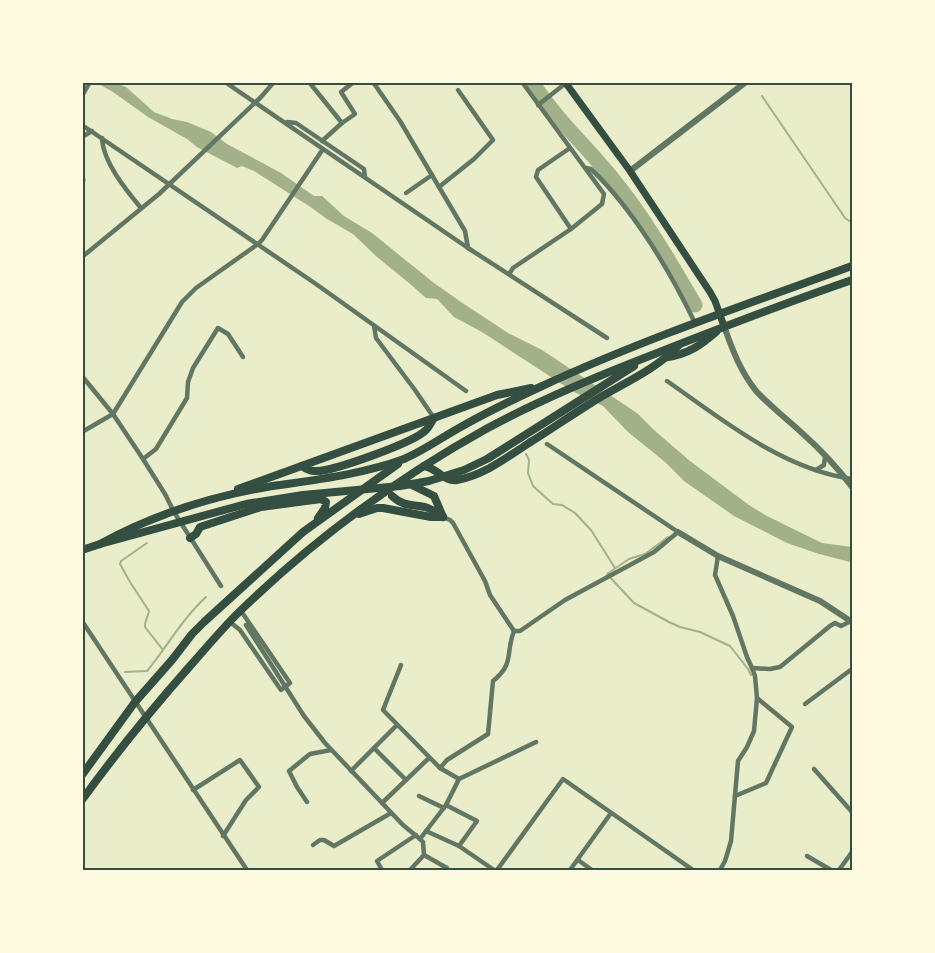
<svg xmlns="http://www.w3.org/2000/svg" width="935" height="953" font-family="'Archivo Narrow',sans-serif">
<rect width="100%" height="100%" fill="#e9edc9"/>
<!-- water -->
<path fill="#a3b18a" d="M97 83H116L126 87 154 112 172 119 187 122 211 132 227 144 281 173 314 196H322L344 216 372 233 434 283 461 302 508 333 542 350 637 413 654 430 690 461 749 505 767 516 822 543 852 547V566L850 562 819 554 787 543 734 516 684 481 665 462 628 432 603 406 574 392 482 332 454 317 437 299 426 298 409 283 377 257 353 234 327 219 309 206 254 171 242 166 237 168 197 147 187 139 148 117 113 92Z"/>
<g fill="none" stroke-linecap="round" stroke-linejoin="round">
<!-- stream -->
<g stroke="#a3b18a" stroke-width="2">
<path d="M762 96 845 218 852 223"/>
<path d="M82 173 85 180 82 188"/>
<path d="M526 454 529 460 528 473 533 486 553 504 562 505 575 513 591 530 615 568"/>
<path d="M668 537 645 554 629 559 607 574 634 603 669 622 680 627 700 632 730 646 748 669 751 675"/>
<path d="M147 543 121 561 120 564 130 582 149 611 145 624V627L163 650"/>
<path d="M125 672 147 671C167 647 182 619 206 597"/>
</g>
<!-- river -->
<path stroke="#a3b18a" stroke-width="15" d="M532 82C555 118 586 146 612 178 644 217 670 262 695 305"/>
<!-- minor -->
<g stroke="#617663" stroke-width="4.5">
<path d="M225 82 468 248 607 338"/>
<path d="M309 82 342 123"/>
<path d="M373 82 400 121 465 231 468 248"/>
<path d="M82 96 90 82"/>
<path d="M538 105 566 83"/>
<path d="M287 122 296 123 364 169 365 177"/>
<path d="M82 125 316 284 466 391"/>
<path d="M82 137 92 131"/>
<path d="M102 138C103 162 126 190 141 208"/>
<path d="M322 141 342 123 355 114 341 92 354 82"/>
<path d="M570 148 538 170 536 177 571 229"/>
<path d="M586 168 591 169C633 209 670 271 695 323"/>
<path d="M439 187 474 159 493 140 458 90"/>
<path d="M406 193 432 175"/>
<path d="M82 257 159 194 261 97 274 82"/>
<path d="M509 274 513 268 571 229 602 204 604 194 522 82"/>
<path d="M374 326 376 338 415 390 434 418"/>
<path d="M82 376 113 414 143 459 165 494 174 512 221 586"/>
<path d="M667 381C723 420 782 469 852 479"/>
<path d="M82 432 113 414 182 302 196 288 258 244 262 240 323 149"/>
<path d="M143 459 156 449 187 398 188 382 193 368 218 328 228 334 243 357"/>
<path d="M816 470 824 465 825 456"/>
<path d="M443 517 450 520 453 523 485 581 490 595 514 631"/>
<path d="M718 556 715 575 733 616 747 657 752 668 755 676 757 698 754 731 747 747 738 761 731 841 725 861 720 870"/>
<path d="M241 611 290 683 285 687"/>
<path d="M82 621 247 870"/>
<path d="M230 622 240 630 281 690 285 687"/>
<path d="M246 625 304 716 325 743 403 825 420 839 423 842 424 855 447 868V870"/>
<path d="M514 631H520L565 600 654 552 678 532 547 444"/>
<path d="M401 665 383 710 440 768"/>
<path d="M752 668 770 669 780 667 830 626 835 623 841 626 851 621"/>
<path d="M805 704 852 669"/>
<path d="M374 748 406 780"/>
<path d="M814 769 852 812"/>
<path d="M351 771 397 725"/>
<path d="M459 779 440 768 447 760 488 734 493 681C515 663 505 654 514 631"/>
<path d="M193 790 240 760 259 787 246 800 223 836"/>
<path d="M419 796 444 808"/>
<path d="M735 796 766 783 792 727 757 698"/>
<path d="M307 802 297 787 289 771 310 754 331 750"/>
<path d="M382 803 429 758"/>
<path d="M446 805 477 821 459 846"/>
<path d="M426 831 459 846 494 870"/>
<path d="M420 839 446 805 459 779 536 742"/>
<path d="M313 845 320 840H324L334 846 391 813"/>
<path d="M807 856 831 870"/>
<path d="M578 860 592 870"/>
<path d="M382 870 377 861 416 835"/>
<path d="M410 870 424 855"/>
<path d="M497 870 563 779 693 870"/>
<path d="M570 870 611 813"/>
<path d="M839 870 852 852"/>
</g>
<!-- tertiary -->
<g stroke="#617663" stroke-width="6">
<path d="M630 171 746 82"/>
<path d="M724 326C732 349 741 373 757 392 771 407 787 419 802 433 820 449 837 467 852 487"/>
<path d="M678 532 718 556 820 601 852 622"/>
</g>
<!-- secondary -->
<path stroke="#344e41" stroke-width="7" d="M565 82 630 171 710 292 715 301 724 326"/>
<!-- trunk -->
<g stroke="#344e41" stroke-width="8">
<path d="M668 357C688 354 701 345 716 332"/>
<path d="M302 466C306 469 310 471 315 471 332 472 415 442 426 430 429 427 431 422 434 418"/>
<path d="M424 466C437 468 444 482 457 480 484 475 506 458 529 443 550 430 570 416 591 403 621 384 653 372 678 346"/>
<path d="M410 484 434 496 443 517"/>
<path d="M238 489 497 395 531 388"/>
<path d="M392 496C404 507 411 504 425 507 432 509 437 513 443 517"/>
<path d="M359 514 377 508H383L431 517H443"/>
<path d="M190 538 196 534 200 527 261 507 321 499 326 502 325 508 318 518"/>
<path d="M100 544C151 516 209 497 267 487 313 480 360 475 404 459 423 451 441 438 459 428 485 413 512 400 540 387 641 340 747 304 852 266"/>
<path d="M82 550 100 544 246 504 303 495 400 486 429 481 464 470 487 459 634 366"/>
<path d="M82 775 135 702 172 660 192 634 204 622 303 532 398 464"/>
<path d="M82 800C116 753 152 709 190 666 206 648 221 630 238 613 312 541 396 479 486 429 539 400 595 377 652 355 718 329 785 303 852 280"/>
</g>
</g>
<!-- border -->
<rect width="935" height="953" fill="none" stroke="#fefae0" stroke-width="168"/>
<rect x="84" y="84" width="767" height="785" fill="none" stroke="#344e41" stroke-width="2"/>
</svg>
